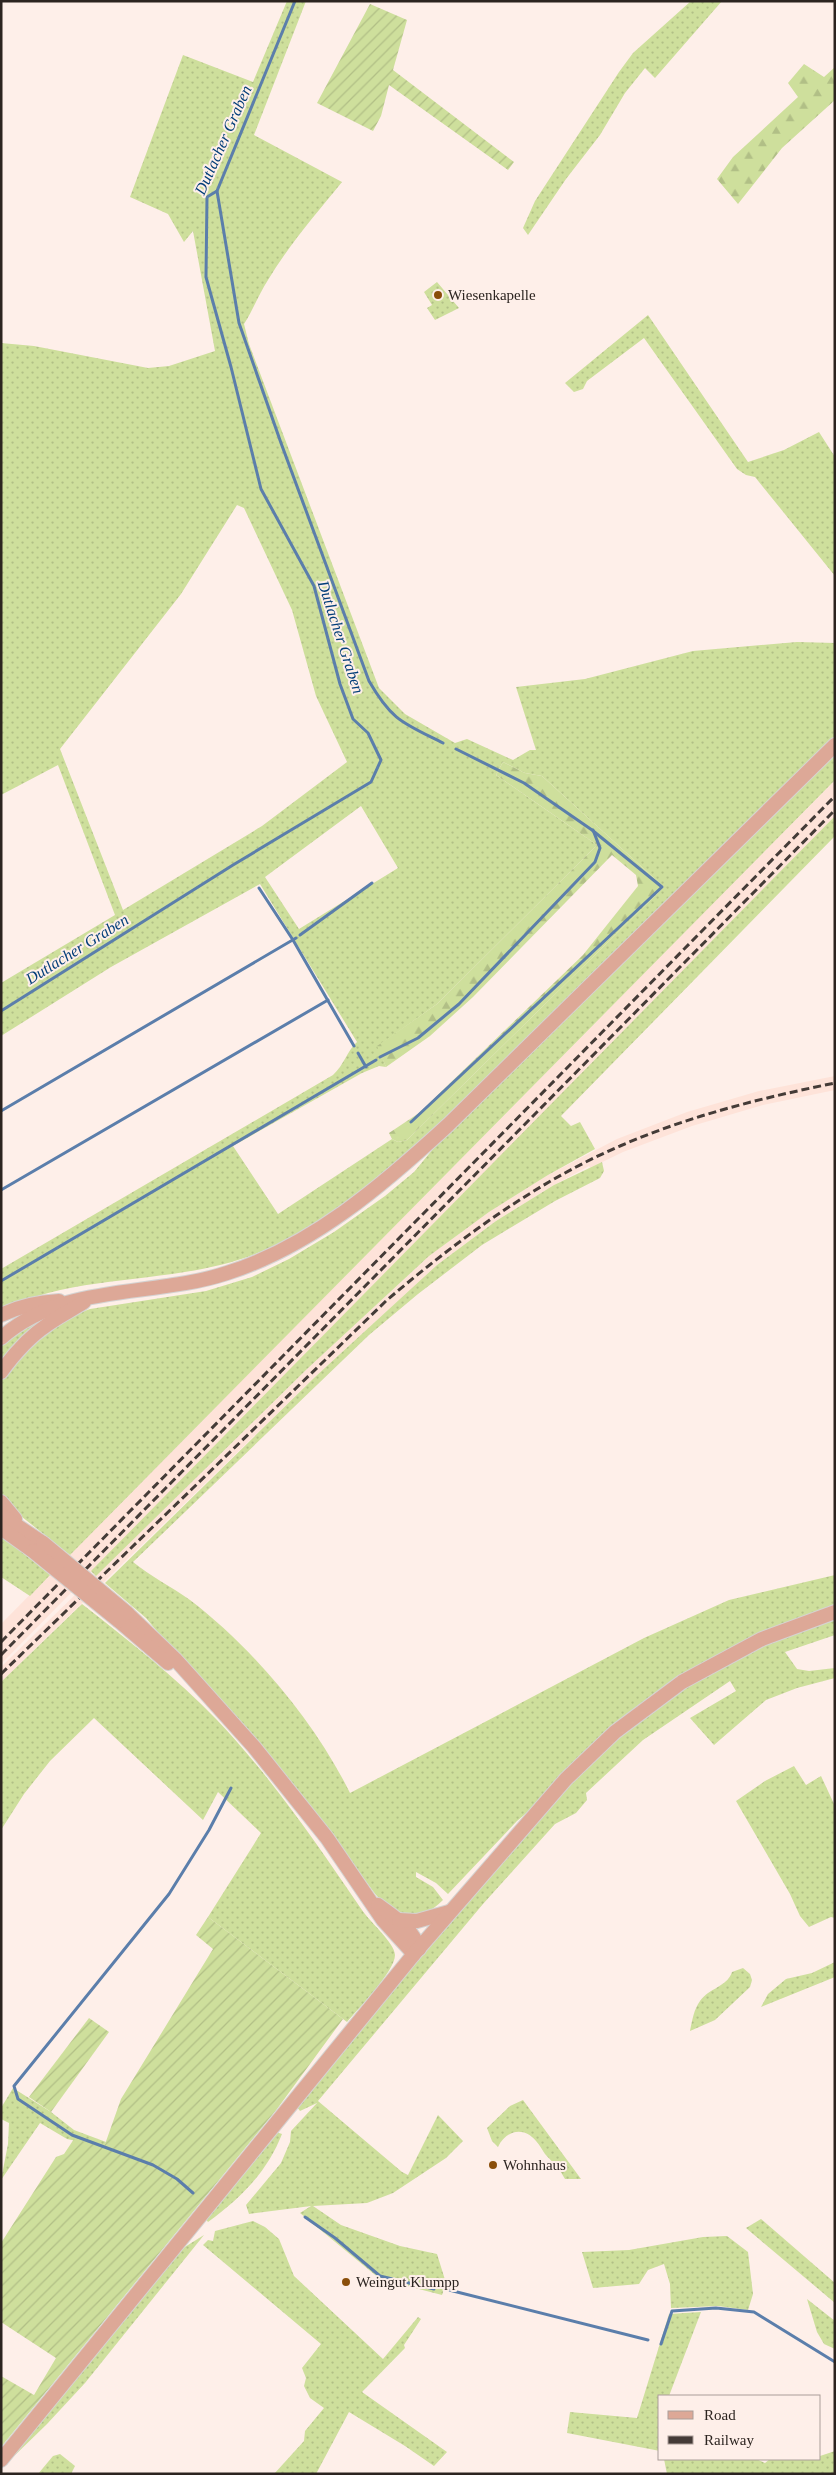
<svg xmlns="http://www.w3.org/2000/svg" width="836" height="2475" font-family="Georgia,serif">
<defs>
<pattern id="grass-dots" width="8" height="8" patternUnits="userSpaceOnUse" patternTransform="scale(1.25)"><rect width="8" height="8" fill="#cedf9c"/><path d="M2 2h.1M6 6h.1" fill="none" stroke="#b1bf86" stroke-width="1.8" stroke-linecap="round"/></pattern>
<pattern id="forest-firs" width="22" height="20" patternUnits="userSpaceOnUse" patternTransform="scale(1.25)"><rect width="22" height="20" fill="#cedf9c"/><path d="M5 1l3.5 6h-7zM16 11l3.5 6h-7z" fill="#b1bf86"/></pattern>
<pattern id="garden-furrows" width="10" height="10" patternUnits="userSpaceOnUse" patternTransform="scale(1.25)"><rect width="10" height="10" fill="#cedf9c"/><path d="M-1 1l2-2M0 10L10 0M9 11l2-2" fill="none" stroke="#b1bf86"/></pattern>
</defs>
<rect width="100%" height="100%" fill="#feefe9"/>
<!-- built -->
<g fill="#fee3d9">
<path d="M835 780V816L1 1664V1624Z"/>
<path d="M835 1076V1090L763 1105 692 1126 623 1152 590 1168 589 1166 554 1185 496 1221 437 1265 315 1377 1 1682V1667L307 1369 429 1256 489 1212 548 1175 617 1139 687 1112 759 1091Z"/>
</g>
<!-- grass -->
<g fill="url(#grass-dots)" fill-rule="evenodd">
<path d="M287 1H306L254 135 342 182C316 214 289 245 268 280 259 294 253 310 244 324L249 344 379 688 405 714 455 743 467 739 513 760 530 750H536L516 687 585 679 693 651 797 642 835 643V736C813 756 793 778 772 799 696 876 617 950 540 1026 457 1107 374 1201 265 1250 182 1287 84 1270 1 1310V1269L333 1075C344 1065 347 1051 357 1042L260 884 111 967 1 1036V983L115 915 58 765 1 795V343L34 346 148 368 169 366 215 351 193 231 184 242 168 214 130 197 183 55 253 82ZM237 505 244 508 292 610 316 696 347 762 262 826 123 910 60 749 181 594ZM503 762 525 773 542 776 664 887 407 1140 398 1142 392 1139 278 1214 233 1146 362 1073 379 1066 386 1067 378 1046 437 1004 597 845 496 775ZM361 806 398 868 299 929 265 877Z"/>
<path d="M691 1H722L655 78 645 68 625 93 600 135 566 179 528 235 523 228 535 201 619 72 633 53Z"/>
<path d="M437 282 459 308 435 320 427 308 432 305 424 292Z"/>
<path d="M648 315 748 462 784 450 819 432 835 457V576L755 477 746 475 737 469 644 338 587 381 583 389 574 392 565 383Z"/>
<path d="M835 754V780L70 1555 12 1509 1 1497V1379L35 1339 71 1316 90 1309 206 1291 252 1277 289 1259 334 1232 385 1196 414 1172 433 1149Z"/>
<path d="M835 816V836L561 1116 571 1126 580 1122 595 1149 548 1175 489 1212 429 1256 307 1369 96 1576 91 1571Z"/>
<path d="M602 1162 604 1171 600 1178 555 1201 482 1245 418 1294 369 1335 133 1562C150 1576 172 1587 190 1600 253 1648 315 1722 350 1793L644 1638 729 1600 835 1575V1607L708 1660 517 1821 448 1894 436 1883 416 1872V1877L433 1887 443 1900C417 1925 400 1919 376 1895L301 1795 246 1729 170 1647 146 1618 105 1583 315 1377 437 1265 496 1221 554 1185Z"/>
<path d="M53 1314 1 1361V1346L23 1328Z"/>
<path d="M1 1535 50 1575 30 1596 1 1577Z"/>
<path d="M82 1604C129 1641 176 1677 217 1720 272 1778 317 1844 362 1910 369 1921 395 1943 395 1955 395 1971 358 2009 347 2022L208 1917 261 1833 218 1792 203 1820 94 1718 50 1761 24 1794 1 1830V1682Z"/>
<path d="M835 1618V1635L785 1652 797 1669 809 1671 835 1668V1678L797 1688 766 1700 714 1745 690 1718 736 1691 730 1681 643 1740 586 1793 587 1800 576 1813 555 1824 483 1904 318 2101 402 2172 408 2175 438 2115 463 2141 446 2158 393 2193 367 2203 313 2206 341 2225 400 2246 437 2254 446 2283 442 2295 380 2279 300 2213 311 2206 249 2214 246 2205 281 2163 290 2142 291 2131 317 2103 300 2111 297 2107 448 1923 564 1790 618 1735 673 1693 782 1634Z"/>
<path d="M794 1766 806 1785 821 1776 835 1806V1918L831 1917 809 1927 800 1916 790 1894 736 1801 765 1781Z"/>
<path d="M835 1962V1977L761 2007 768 1994 786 1979 812 1973Z"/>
<path d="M743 1968 750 1974 752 1980 750 1987 715 2020 690 2031C692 2021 694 2009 700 2001 709 1988 727 1987 732 1972Z"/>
<path d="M13 2088 51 2112 74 2130 106 2142 104 2147 67 2139 40 2123 1 2180 8 2144 9 2123 1 2119V2108Z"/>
<path d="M523 2100 581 2179H565C558 2166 555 2165 545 2154 542 2150 540 2145 536 2141 524 2126 506 2130 498 2147L492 2141 487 2128 510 2106Z"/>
<path d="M276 2132 282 2134C267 2172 241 2198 208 2222L205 2218Z"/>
<path d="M761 2219 835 2283V2303L746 2228Z"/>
<path d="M253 2221 265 2227 279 2239 294 2276 383 2359 418 2317 421 2319 404 2345 405 2348 362 2392 447 2452 434 2466 405 2446 349 2412 316 2474H274L304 2441 305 2431 324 2408 310 2398 304 2386 306 2378 302 2368 321 2344 203 2245 208 2240 213 2241 215 2231Z"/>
<path d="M204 2235 85 2383 47 2424 10 2460H7L180 2250Z"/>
<path d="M727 2236 748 2252 753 2294 748 2310 718 2306 671 2308 670 2284 664 2264 648 2270 639 2284 593 2288 582 2252 629 2250 703 2237Z"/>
<path d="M807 2299 835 2321V2349L824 2344 817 2332Z"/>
<path d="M701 2312 669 2396H660V2451L567 2433 570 2412 637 2418 669 2314Z"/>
<path d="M835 2451V2474H667L664 2459H756L765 2463 770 2459H820V2456Z"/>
<path d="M60 2454 75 2466 71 2474H38L53 2456Z"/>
</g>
<!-- forest -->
<g fill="url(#forest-firs)">
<path d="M804 64 824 77 835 67V100L782 148 738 204 717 179 733 157 798 97 788 83Z"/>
<path d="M503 762 525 773 542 776 664 887 407 1140 398 1142 392 1139 389 1133 419 1113 583 955 638 886 636 875 612 855 473 997 430 1036 386 1067 377 1046 437 1004 597 845 496 775Z"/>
</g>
<!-- garden -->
<g fill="url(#garden-furrows)">
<path d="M370 4 407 20 393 70 514 162 508 170 389 85 381 116 373 131 317 103Z"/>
<path d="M208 1917 343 2019 277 2109 1 2447V2376L34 2395 56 2358 1 2322V2243L56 2157 64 2154 74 2139 104 2147 121 2099 213 1949 196 1935Z"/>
<path d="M89 2018 109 2032 51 2112 29 2097Z"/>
</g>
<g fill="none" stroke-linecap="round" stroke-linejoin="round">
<!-- stream -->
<g stroke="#5b7eab" stroke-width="3">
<path d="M217 191 239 323 281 443 369 681C392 721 403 723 443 743"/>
<path d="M259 888 293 940 354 1046"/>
<path d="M300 935 372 883"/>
<path d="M1 1011 233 865 371 782 381 760 368 733 353 719 340 684 314 586 261 489 231 367 206 277 207 197 217 191 295 1"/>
<path d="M358 1053 366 1067"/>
<path d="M380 1057 418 1038 459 1004 595 862 600 848 593 830"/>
<path d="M1 1111 296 938"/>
<path d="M411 1122 662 887 592 830 524 783 456 749"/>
<path d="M1 1190 328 1000"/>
<path d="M1 1281 376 1060"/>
<path d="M193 2193 177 2179 153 2165 72 2135 18 2099 14 2086 169 1894 209 1830 231 1788"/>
<path d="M305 2217 335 2238 380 2276 434 2289"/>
<path d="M449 2290 648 2340"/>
<path d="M661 2344 672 2311 716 2308 754 2312 835 2362"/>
</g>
<!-- major casing -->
<g stroke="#d5d3d2" stroke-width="16">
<g id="major">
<path d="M1 1315C20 1306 37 1302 59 1301"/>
<path d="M1 1338C64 1282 152 1298 227 1273 312 1246 383 1185 448 1125L835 745"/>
<path d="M1 1372C14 1354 29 1337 47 1325 59 1316 72 1310 84 1302"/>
<path d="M1 1502 15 1519"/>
<path d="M1 1515 43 1543"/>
<path d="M1 1528 33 1551"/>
<path d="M127 1613 175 1659 254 1747 327 1838 383 1920 414 1954"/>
<path d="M119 1621 168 1663"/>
<path d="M378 1905C395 1918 412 1927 419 1949"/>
<path d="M399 1920 417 1921 449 1912"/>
<path d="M1 2460 414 1954 566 1779 615 1732 682 1682 762 1639 835 1612"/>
</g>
</g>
<!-- major -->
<use href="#major" stroke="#dda897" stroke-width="14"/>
<!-- rail -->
<g stroke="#443b37" stroke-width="3" stroke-dasharray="8 4" stroke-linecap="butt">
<path d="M1 1642 835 796"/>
<path d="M1 1655 835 810"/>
<path d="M1 1674 387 1300C458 1240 534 1183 620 1146 689 1116 761 1098 835 1083"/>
</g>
<!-- major-bridge casing -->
<g stroke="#d5d3d2" stroke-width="16" stroke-linecap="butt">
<g id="major-bridge">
<path d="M43 1543 127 1613"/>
<path d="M33 1551 119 1621"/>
</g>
</g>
<!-- major-bridge -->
<use href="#major-bridge" stroke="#dda897" stroke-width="14"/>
</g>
<!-- markers -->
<g fill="#8a4e0a" stroke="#feefe9" stroke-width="2">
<circle cx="438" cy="295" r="5"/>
<circle cx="493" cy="2165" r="5"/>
<circle cx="346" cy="2282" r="5"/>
</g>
<g text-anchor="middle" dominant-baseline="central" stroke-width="4" stroke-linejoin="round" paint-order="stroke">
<!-- poi labels -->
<g font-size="15" fill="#2c2420" stroke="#feefe9" text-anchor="start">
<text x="448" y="295">Wiesenkapelle</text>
<text x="503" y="2165">Wohnhaus</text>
<text x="356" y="2282">Weingut Klumpp</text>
</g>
<!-- water labels -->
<g font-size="16" font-style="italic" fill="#033e79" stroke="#feefe9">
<text transform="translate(223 140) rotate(-66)">Dutlacher Graben</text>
<text transform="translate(341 637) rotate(72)">Dutlacher Graben</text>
<text transform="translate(77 949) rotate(-32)">Dutlacher Graben</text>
</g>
</g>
<!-- border -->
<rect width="836" height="2475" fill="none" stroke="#2c2420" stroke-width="5"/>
<!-- legend -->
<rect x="658" y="2395" width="162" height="65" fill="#feefe9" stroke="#aa9e99"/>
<rect x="668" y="2411" width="25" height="8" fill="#dda897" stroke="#aa9e99"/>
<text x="704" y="2420" font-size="15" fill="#2c2420">Road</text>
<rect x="668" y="2436" width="25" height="8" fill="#443b37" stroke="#aa9e99"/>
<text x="704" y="2445" font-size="15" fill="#2c2420">Railway</text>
</svg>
